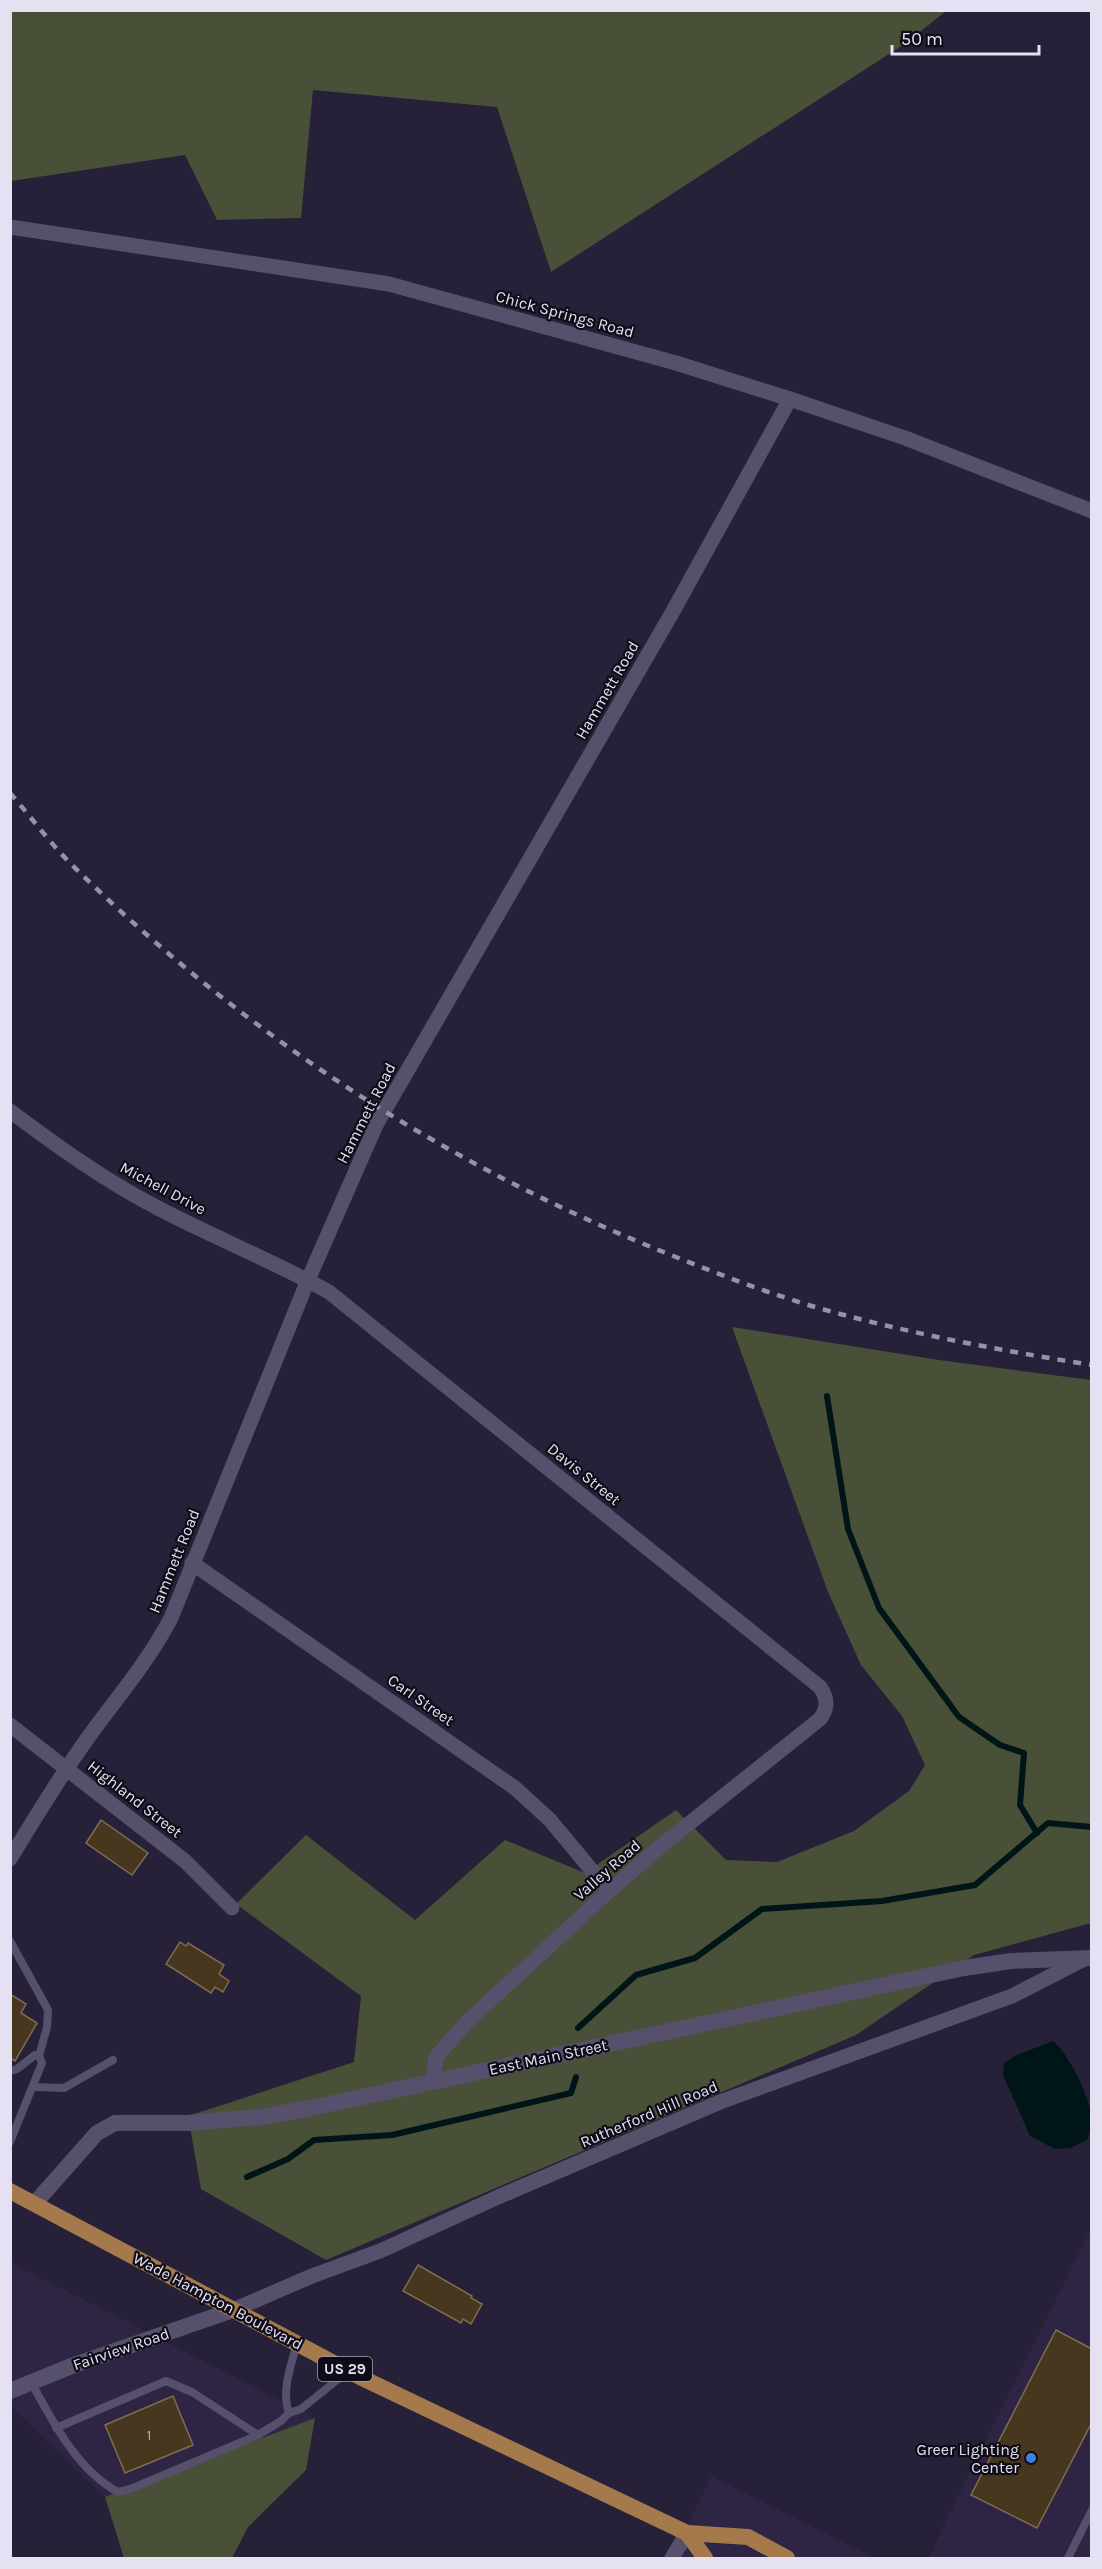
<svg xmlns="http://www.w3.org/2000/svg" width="1102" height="2569" font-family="Karla,sans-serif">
<rect width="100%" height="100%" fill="#262039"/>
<!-- built -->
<g fill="#2e2545">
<path d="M1091 2228V2558H928Z"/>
<path d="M10 2262 315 2418 105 2497 11 2406Z"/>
<path d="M711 2476 875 2558H673Z"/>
</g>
<!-- forest -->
<g fill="#485137">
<path d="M10 11 11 10 946 11 906 43 551 272 497 107 313 90 301 218 217 220 185 155 11 181Z"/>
<path d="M732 1327 939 1360 1091 1380V1923L974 1955 856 2035 326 2260 201 2189 188 2116 354 2062 361 1996 236 1904 306 1835 415 1920 505 1840 585 1873 676 1810 726 1860 777 1862 854 1831 909 1791 925 1765 902 1716 861 1665 828 1592Z"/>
<path d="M315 2418 306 2470 248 2527 232 2558H124L105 2497Z"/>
</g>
<!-- water -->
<path fill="#001517" d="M1053 2041C1068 2053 1089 2096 1092 2117 1092 2125 1090 2132 1087 2140L1071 2148 1055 2149 1030 2136 1003 2075 1004 2063 1017 2055Z"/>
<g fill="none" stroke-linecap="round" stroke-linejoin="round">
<!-- stream -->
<g stroke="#001517" stroke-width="6">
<path d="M827 1396 848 1529 879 1608 959 1717 1000 1745 1024 1753 1020 1805 1037 1833"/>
<path d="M578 2028 636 1975 695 1958 762 1909 882 1901 975 1885 1048 1823 1092 1827"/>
<path d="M247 2177 288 2159 314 2140 392 2135 571 2093 576 2077"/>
</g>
</g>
<!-- building -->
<g fill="#47371f" stroke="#806c51" stroke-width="1.5">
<path d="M101 1820 148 1853 132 1875 86 1843Z"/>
<path d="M180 1942 186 1946 188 1943 224 1965 219 1974 229 1981 223 1992 215 1987 211 1993 166 1964Z"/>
<path d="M10 1994 26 2004 21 2013 37 2023 15 2061 10 2058Z"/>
<path d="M418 2265 472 2296 471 2298 482 2304 471 2324 463 2319 461 2323 403 2291Z"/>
<path d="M1056 2330 1092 2349V2422L1037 2528 971 2495Z"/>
<path d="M173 2396 193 2445 125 2473 105 2425Z"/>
</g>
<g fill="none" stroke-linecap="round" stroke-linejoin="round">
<!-- service -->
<g stroke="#57506d" stroke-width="8">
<path d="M10 1941 48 2010 47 2027 39 2056"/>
<path d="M10 2071 17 2069 35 2055 39 2056 42 2063 10 2142"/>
<path d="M33 2087 64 2088 113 2060"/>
<path d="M31 2382C53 2422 77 2470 118 2492L133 2488 258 2435 281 2421 289 2413 301 2409 347 2372"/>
<path d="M289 2413C281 2390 291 2366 297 2343"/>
<path d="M56 2428 166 2381 192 2392 258 2435"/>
<path d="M1068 2558 1092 2510"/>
</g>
<!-- minor -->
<g stroke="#57506d" stroke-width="15">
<path d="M10 227 389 284 676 363 790 399 905 438 1092 511"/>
<path d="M10 1111C57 1146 104 1180 156 1207 213 1237 273 1261 329 1292L820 1687C828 1699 828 1708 820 1719L661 1846 609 1891 468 2021 436 2057 433 2081"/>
<path d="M192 1563 515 1788 550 1820 609 1891"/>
<path d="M10 1725 185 1861 232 1908"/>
<path d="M10 1859C37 1814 64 1770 95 1728 122 1692 150 1658 171 1618L308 1280 376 1125 672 613 790 399"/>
<path d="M233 2310 312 2276 380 2251 498 2197 720 2102 1012 1996 1082 1960"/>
<path d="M672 2558 687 2533"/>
</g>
<!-- tertiary -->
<g stroke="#57506d" stroke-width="16">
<path d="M35 2203 97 2133 115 2123H187L260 2117 306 2109 964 1968 1011 1961 1092 1958"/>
<path d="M10 2391 74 2365 233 2310"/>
</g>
<!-- primary -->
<g stroke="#a47a4d" stroke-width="16">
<path d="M10 2191 360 2377 687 2533 748 2537 787 2558"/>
<path d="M687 2533 705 2558"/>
</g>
<!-- rail -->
<path stroke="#9692a6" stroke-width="4.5" stroke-dasharray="8 8" stroke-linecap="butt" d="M10 793C31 817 50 843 72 865 240 1031 437 1160 656 1249 708 1270 761 1291 815 1307 906 1333 998 1350 1092 1365"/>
</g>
<!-- markers -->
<circle fill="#3f7fe0" stroke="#0e0c17" stroke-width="2" cx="1031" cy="2458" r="6"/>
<g text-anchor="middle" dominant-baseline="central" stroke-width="4.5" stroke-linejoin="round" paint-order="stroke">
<!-- number labels -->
<g font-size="14" fill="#beb6be">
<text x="149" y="2435">1</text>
</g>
<!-- shield labels -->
<rect fill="#0e0c17" stroke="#a4a1b1" stroke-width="1.5" x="318" y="2357" width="54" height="24" rx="4.5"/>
<g font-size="15" font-weight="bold" fill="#e5e1f3">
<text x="345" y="2369">US 29</text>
</g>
<!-- street labels -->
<g font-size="16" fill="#e5e1f3" stroke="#0e0c17">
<text transform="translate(565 314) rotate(15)">Chick Springs Road</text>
<text transform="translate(607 690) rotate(-60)">Hammett Road</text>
<text transform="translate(366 1113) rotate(-63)">Hammett Road</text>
<text transform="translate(163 1188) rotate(28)">Michell Drive</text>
<text transform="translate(584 1474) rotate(39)">Davis Street</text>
<text transform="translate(174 1561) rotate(-68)">Hammett Road</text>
<text transform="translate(421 1700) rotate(35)">Carl Street</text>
<text transform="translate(135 1799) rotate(38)">Highland Street</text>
<text transform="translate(607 1870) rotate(-41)">Valley Road</text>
<text transform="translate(548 2057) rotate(-12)">East Main Street</text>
<text transform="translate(649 2114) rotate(-23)">Rutherford Hill Road</text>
<text transform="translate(218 2301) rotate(28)">Wade Hampton Boulevard</text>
<text transform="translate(121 2349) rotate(-19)">Fairview Road</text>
</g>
<!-- poi labels -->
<g font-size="16" fill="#e5e1f3" stroke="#0e0c17" text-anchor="end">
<text x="1019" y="2449">Greer Lighting<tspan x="1019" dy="18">Center</tspan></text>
</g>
</g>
<!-- border -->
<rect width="1102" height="2569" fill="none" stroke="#e5e1f3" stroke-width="24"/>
<!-- scale -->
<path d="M892 45v9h147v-9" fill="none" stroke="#e5e1f3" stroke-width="3"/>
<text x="901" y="45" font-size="18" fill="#e5e1f3" stroke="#0e0c17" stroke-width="4.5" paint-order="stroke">50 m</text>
</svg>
